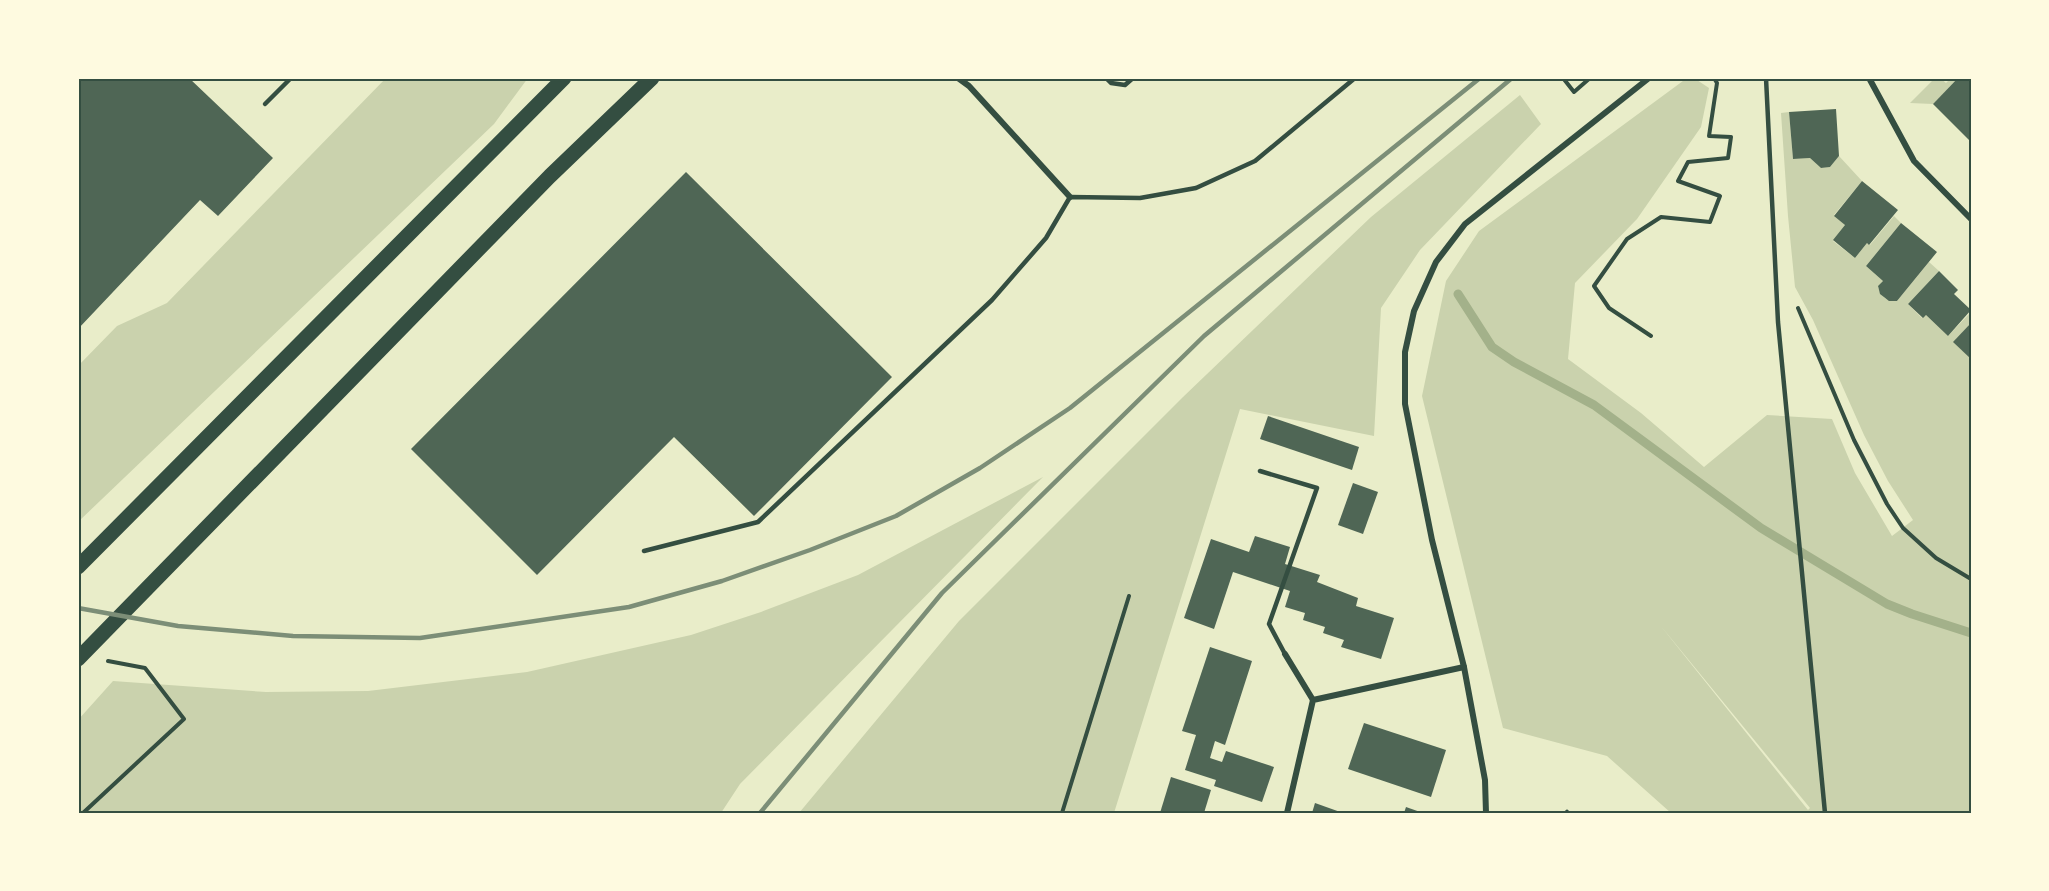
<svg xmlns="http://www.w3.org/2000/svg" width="2049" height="891" font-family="'Source Sans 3',sans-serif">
<rect width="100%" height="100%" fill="#e9edc9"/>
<!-- green -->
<g fill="#cad2ad" fill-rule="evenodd">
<path d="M386 78H528L494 124 78 522V366L117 326 167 303Z"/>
<path d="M1687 78H1694L1709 88 1701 127 1637 219 1575 283 1568 359 1641 413 1704 467 1767 415 1832 419 1855 473 1892 536 1913 520 1888 481 1864 435 1813 320 1795 287 1788 216 1781 113 1789 112 1793 159 1810 158 1821 168 1830 167 1839 156 1862 181 1834 215 1845 225 1833 241 1855 258 1867 243 1870 245 1894 216 1901 223 1866 266 1883 281 1878 287C1881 297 1886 301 1897 301L1929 262 1939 271 1908 304 1922 318 1926 315 1948 336 1971 312V813H1671L1607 756 1503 728 1422 396 1446 281 1479 231ZM1660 625 1810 808 1808 810Z"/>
<path d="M1935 78H1940L1946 83 1951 78H1958L1933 104 1910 103Z"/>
<path d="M1520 95 1541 124 1420 250 1381 308 1374 436 1240 409 1114 813H799L959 621 1183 397 1371 217Z"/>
<path d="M1043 477 740 784 721 813H78V720L113 681 266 692 368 691 527 672 691 635 761 612 858 575Z"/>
</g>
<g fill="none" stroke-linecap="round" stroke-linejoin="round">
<!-- stream -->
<path stroke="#a3b18a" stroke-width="9" d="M1458 294 1492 347 1514 362 1594 405 1761 528 1887 604 1912 614 1971 633"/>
</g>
<!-- building -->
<g fill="#4f6655">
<path d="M78 78H189L273 158 218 216 200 200 78 329Z"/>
<path d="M1958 78H1971V137L1969 140 1933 104Z"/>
<path d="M1836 109 1839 156 1830 167 1821 168 1810 158 1793 159 1789 112Z"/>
<path d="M686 172 892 377 754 516 674 437 537 575 411 449Z"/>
<path d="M1862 181 1898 210 1869 245 1867 243 1855 258 1833 240 1845 225 1834 216Z"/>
<path d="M1901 223 1937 252 1897 301H1889L1880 294 1878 286 1883 281 1866 266Z"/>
<path d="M1939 271 1958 290 1954 294 1971 310 1948 336 1926 315 1923 318 1908 304Z"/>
<path d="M1971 323V359L1953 342Z"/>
<path d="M1268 416 1359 447 1352 470 1260 439Z"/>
<path d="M1353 483 1378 492 1363 534 1338 525Z"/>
<path d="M1255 536 1290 547 1285 564 1320 575 1317 582 1358 598 1356 606 1394 618 1381 659 1341 647 1344 640 1323 633 1325 627 1303 620 1305 613 1285 607 1290 591 1233 572 1214 629 1184 618 1211 539 1249 552Z"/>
<path d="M1210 647 1252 661 1225 745 1215 741 1210 758 1222 762 1226 751 1274 767 1262 802 1214 786 1216 780 1185 770 1196 735 1182 731Z"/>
<path d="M1364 723 1446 750 1431 797 1348 769Z"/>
<path d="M1171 777 1211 790 1204 813H1160Z"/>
<path d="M1315 803 1343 813H1312Z"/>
<path d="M1406 807 1423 813H1404Z"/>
</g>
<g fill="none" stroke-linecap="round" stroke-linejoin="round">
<!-- path -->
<g stroke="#344e41" stroke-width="4">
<path d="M1563 78 1574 92 1590 78"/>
<path d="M1798 308 1854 440 1887 504 1903 528 1936 558 1971 579"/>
<path d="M1651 336 1609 308 1594 286 1627 239 1661 217 1710 222 1720 196 1678 181 1688 162 1728 158 1731 137 1709 136 1717 83 1714 78"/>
<path d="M83 813 184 719 145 668 108 661"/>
<path d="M1062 813 1129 596"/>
</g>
<!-- service -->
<g stroke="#344e41" stroke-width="4.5">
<path d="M1106 78 1111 83 1125 85 1133 78"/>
<path d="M1766 78 1778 322 1825 813"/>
<path d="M265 104 291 78"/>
<path d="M1260 471 1317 488 1269 624 1285 654"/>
<path d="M644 551 758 522 992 300 1046 238 1070 197 1140 198 1196 188 1255 161 1355 78"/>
<path d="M1566 813 1567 812"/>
</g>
<!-- minor -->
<g stroke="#344e41" stroke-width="6">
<path d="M958 78 969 86 1070 197"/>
<path d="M1869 78 1914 161 1971 219"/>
<path d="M1285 654 1313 700"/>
<path d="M1287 813 1313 700 1464 667"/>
<path d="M1486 813 1485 780 1464 667 1432 540 1405 404V352L1414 311 1436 262 1465 224 1649 78"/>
</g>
<!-- primary -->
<g stroke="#344e41" stroke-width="15">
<path d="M78 567 564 78"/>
<path d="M78 659 550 176 652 78"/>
</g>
<!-- rail -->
<g stroke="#7c8e77" stroke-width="4.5">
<path d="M78 608 178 626 293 636 420 638 629 607 722 581 810 550 896 516 980 468 1070 408 1480 78"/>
<path d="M760 813 942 593 1204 336 1512 78"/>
</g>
</g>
<!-- border -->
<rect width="2049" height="891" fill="none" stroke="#fefae0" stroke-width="159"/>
<rect x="80" y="80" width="1890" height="732" fill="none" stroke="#344e41" stroke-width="2"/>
</svg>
